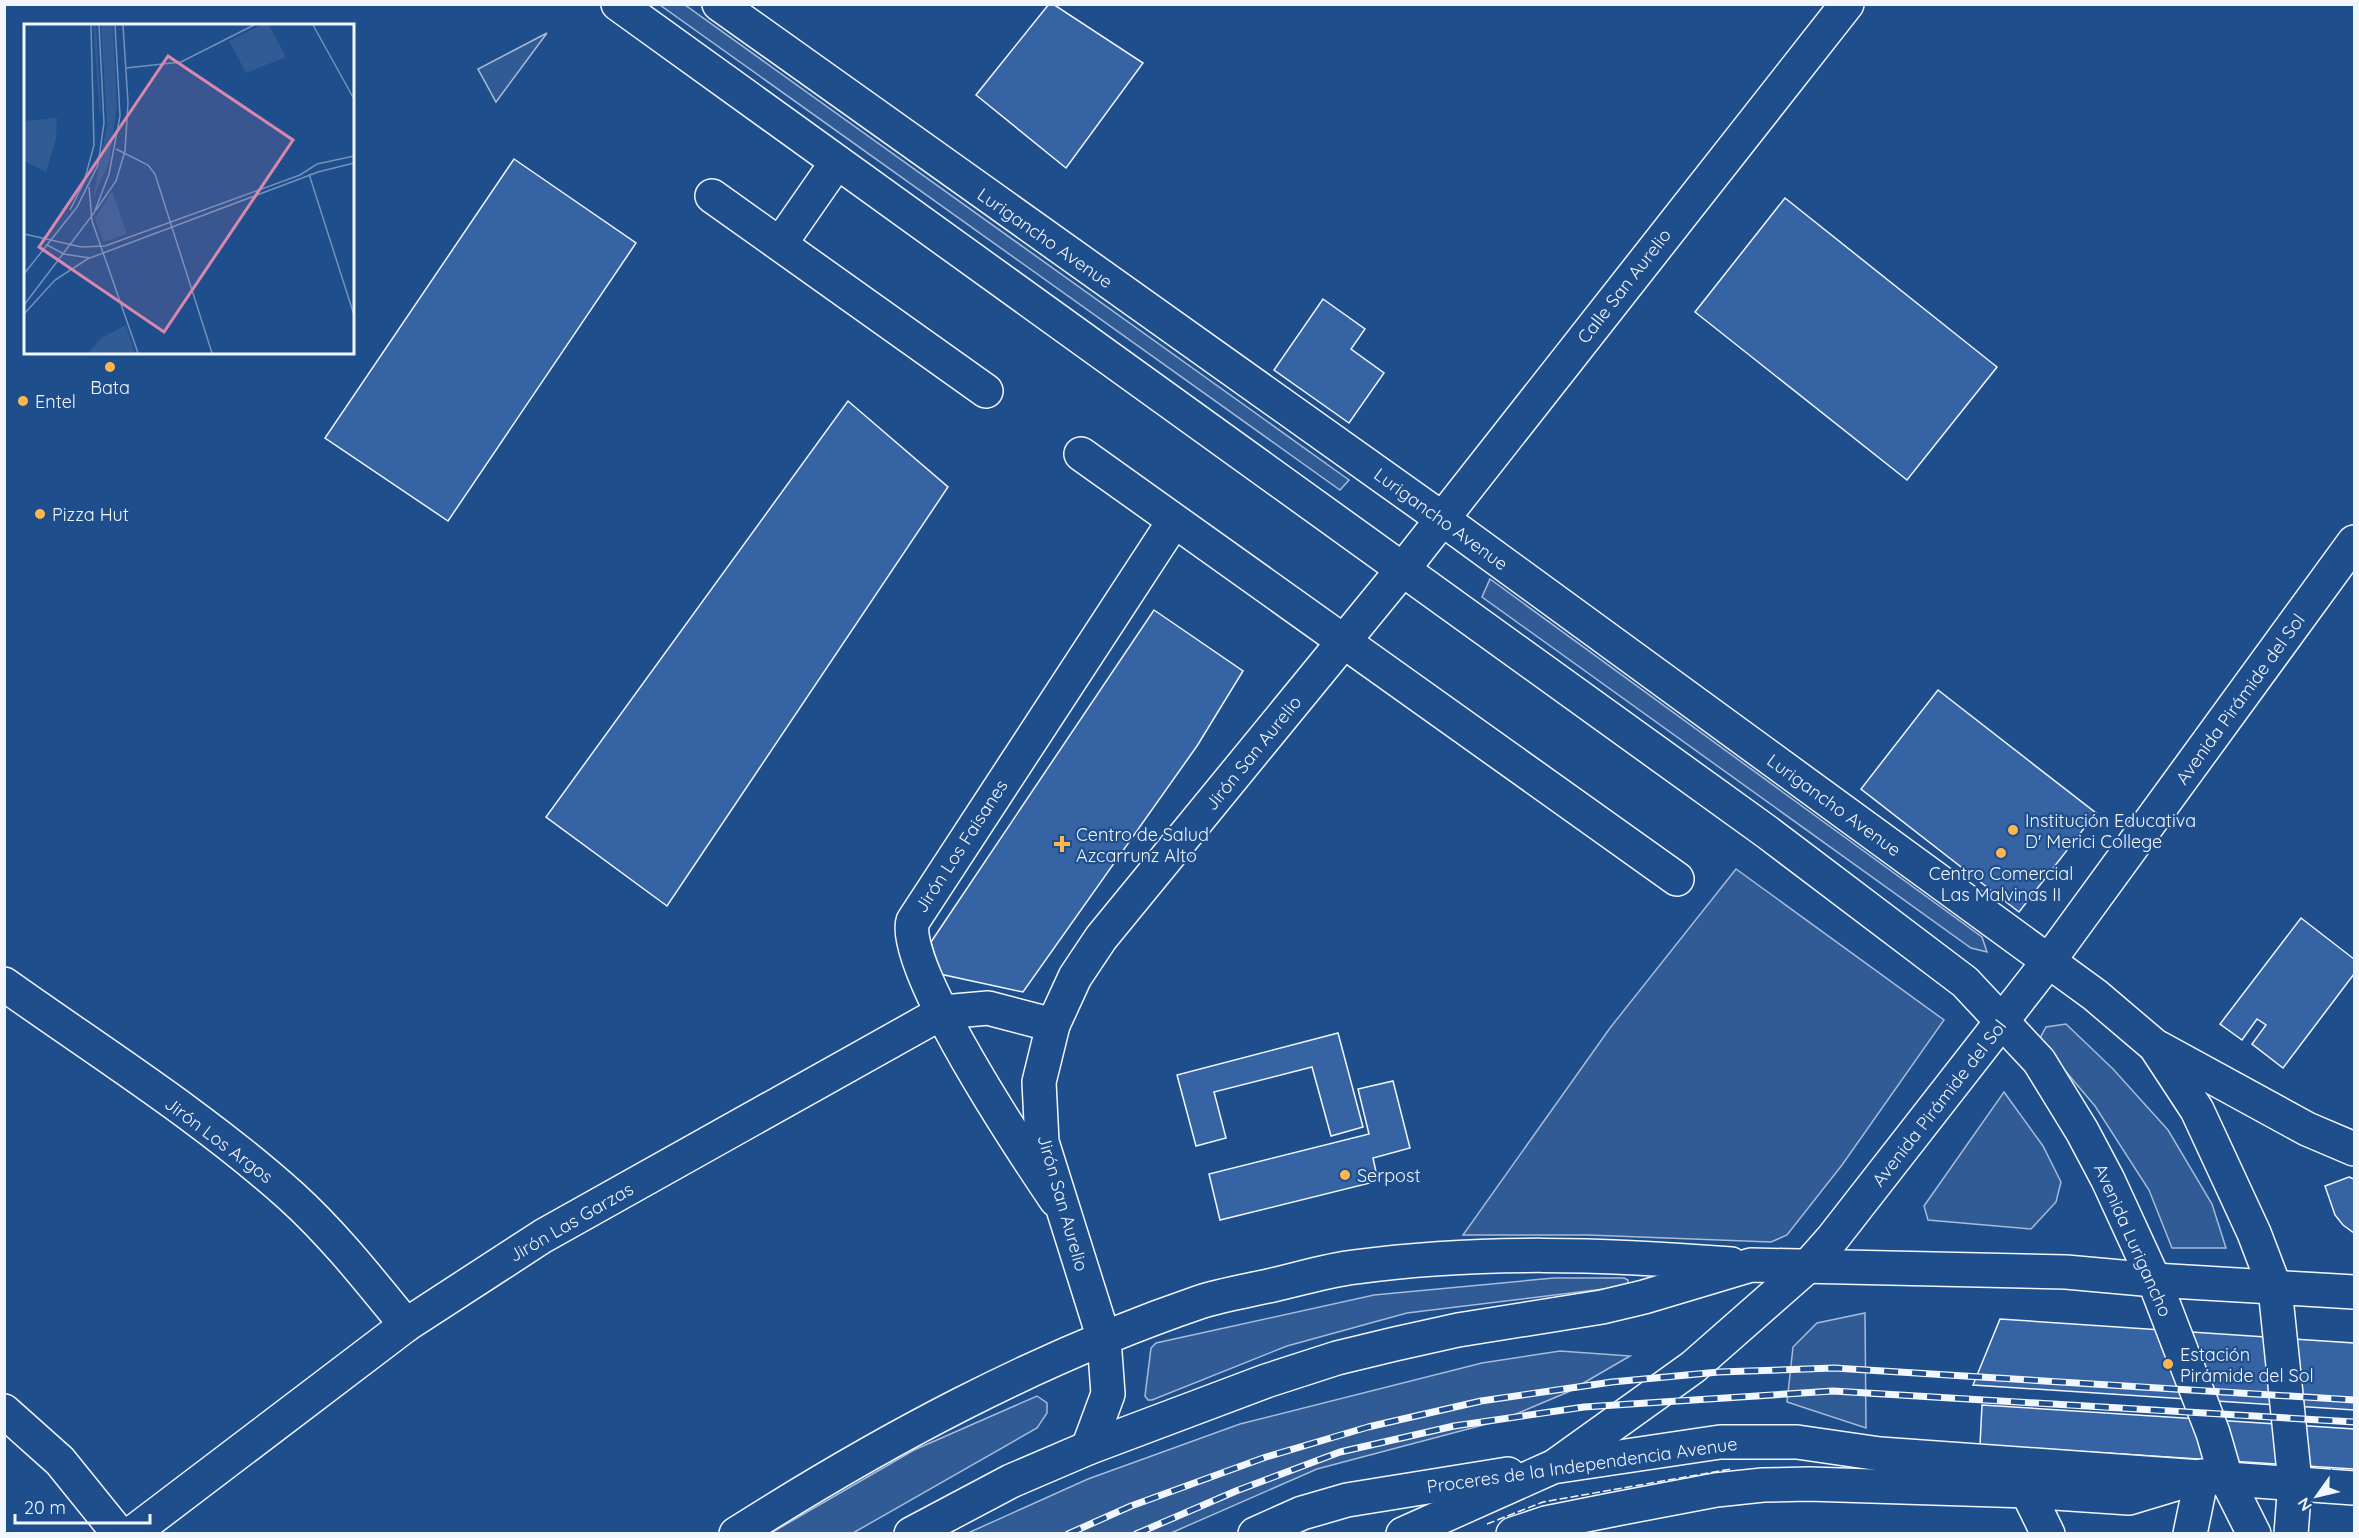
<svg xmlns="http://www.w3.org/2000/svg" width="2359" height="1538" font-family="Quicksand,sans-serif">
<rect width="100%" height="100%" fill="#1f4e8c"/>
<!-- built -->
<g fill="#305b95" stroke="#a8bbd7" stroke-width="1.5">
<path d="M660 5H685L1349 480 1340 490Z"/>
<path d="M547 33 496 102 478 69Z"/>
<path d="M1490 579 1982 937 1987 952 1971 948 1482 597Z"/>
<path d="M1736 869 1944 1020 1842 1165 1787 1235 1771 1242 1588 1235H1463L1610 1028Z"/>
<path d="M2066 1024 2113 1069 2168 1130 2212 1204 2226 1248H2172L2149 1190 2095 1106 2039 1040 2046 1027Z"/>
<path d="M2004 1092 2043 1146 2061 1182 2056 1202 2031 1229 1928 1220 1924 1206Z"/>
<path d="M1554 1278H1624L1628 1280V1286L1407 1313 1287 1346 1152 1400H1148L1145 1396 1151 1348 1156 1343 1374 1295Z"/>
<path d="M1865 1313 1866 1428 1787 1402 1793 1347 1817 1323Z"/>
<path d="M1560 1351 1630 1356 1568 1392 1502 1420 1317 1469 1171 1533H968L1088 1479 1240 1424 1482 1363Z"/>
<path d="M1037 1396 1047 1403V1413L1037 1428 853 1533H771L914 1450Z"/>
</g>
<!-- building -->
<g fill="#3563a3" stroke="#f2f6ff" stroke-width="1.5">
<path d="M1049 4H1053L1143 63 1066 168 976 95Z"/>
<path d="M514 159 636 243 448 521 325 438Z"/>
<path d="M1785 198 1997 367 1907 480 1695 312Z"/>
<path d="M1323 299 1365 329 1351 349 1384 373 1349 423 1274 370Z"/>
<path d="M848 401 948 487 667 906 546 817Z"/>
<path d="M1154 610 1243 671 1197 746 1023 992 940 974 931 942Z"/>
<path d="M1938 690 2096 813 2019 912 1861 789Z"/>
<path d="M2301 918 2354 959V974L2283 1068 2252 1044 2266 1025 2257 1019 2242 1040 2220 1024Z"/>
<path d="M1338 1033 1363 1127 1331 1136 1312 1067 1214 1092 1226 1138 1196 1146 1177 1075Z"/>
<path d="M1393 1081 1410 1148 1373 1158 1378 1181 1220 1220 1209 1174 1369 1134 1358 1089Z"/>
<path d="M2349 1177 2354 1179V1233L2343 1225 2335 1215 2325 1186Z"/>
<path d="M2000 1319 2354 1343V1410L1973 1385Z"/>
<path d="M1982 1405 2354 1429V1469L1980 1445Z"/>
</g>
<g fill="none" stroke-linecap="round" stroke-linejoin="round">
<!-- minor casing -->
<g stroke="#f2f6ff" stroke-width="36">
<g id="minor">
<path d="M712 196 986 391"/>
<path d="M780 244 837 162"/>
<path d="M1081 454 1677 879"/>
<path d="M4 984C101 1053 203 1117 291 1196 334 1235 370 1281 406 1325"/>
<path d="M1056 1200C1027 1157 898 964 913 921L1174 521"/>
<path d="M4 1411 60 1461 119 1534"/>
<path d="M2226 1478 2254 1534"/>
<path d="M2027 1491 2048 1534"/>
<path d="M131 1534 406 1325 543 1236 943 1012 988 1008 1053 1025"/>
<path d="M2190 1534 2202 1476"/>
<path d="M2291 1534 2295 1482"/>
</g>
</g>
<!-- major casing -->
<g stroke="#f2f6ff" stroke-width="36">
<g id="major">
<path d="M618 4 1767 832 1965 982 2039 1061 2082 1131 2108 1180 2154 1280 2213 1433 2226 1478"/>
<path d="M719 4 1441 518 2095 995 2155 1046 2197 1110 2254 1233 2275 1288 2295 1482"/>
<path d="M2159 1048 2307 1129 2354 1149"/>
<path d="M1088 1448 1108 1394 1104 1339 1042 1142 1039 1082 1053 1025 1075 977 1101 938 1403 569 1847 4"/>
<path d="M1559 1466 1720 1442H1797L1880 1454 2354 1488"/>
<path d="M736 1534C882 1441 1036 1358 1200 1302 1225 1294 1252 1290 1277 1284 1303 1278 1329 1270 1355 1267 1480 1250 1606 1254 1731 1264"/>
<path d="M911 1534 1011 1481 1088 1448 1266 1381 1337 1358 1395 1344 1458 1330 1602 1307 1644 1297 1751 1265 2066 1272 2154 1280 2354 1292"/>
<path d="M1255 1534 1302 1513 1347 1500 1508 1474"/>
<path d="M1403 1534 1555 1466 1693 1367 1809 1265 1832 1239 2048 962 2354 542"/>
<path d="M1513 1534 1546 1523 1611 1510 1716 1490 1763 1485 1809 1484 2027 1491 2129 1498 2182 1482"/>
</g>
</g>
<!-- minor -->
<use href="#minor" stroke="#1f4e8c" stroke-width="33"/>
<!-- major -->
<use href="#major" stroke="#1f4e8c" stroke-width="33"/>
<!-- rail casing -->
<g stroke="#f2f6ff" stroke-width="7">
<g id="rail">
<path d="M1068 1534 1131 1506 1266 1457 1368 1427 1481 1401 1612 1382 1719 1372 1834 1368 2354 1400"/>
<path d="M1136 1534 1236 1491 1340 1452 1454 1426 1584 1407 1833 1391 2354 1422"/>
</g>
</g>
<!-- rail -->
<use href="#rail" stroke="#1f4e8c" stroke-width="4.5" stroke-dasharray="14" stroke-linecap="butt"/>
<!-- fence -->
<path stroke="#f2f6ff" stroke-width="1.5" stroke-dasharray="8 3" stroke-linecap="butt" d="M1487 1524 1543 1502 1731 1469"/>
</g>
<!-- markers -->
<g fill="#ffb74d" stroke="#1f4e8c" stroke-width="2">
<circle cx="110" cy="367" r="6"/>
<circle cx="23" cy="401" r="6"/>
<circle cx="40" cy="514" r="6"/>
<circle cx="2013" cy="830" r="6"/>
<path d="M1059 835h6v6h6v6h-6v6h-6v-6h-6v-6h6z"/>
<circle cx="2001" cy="853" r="6"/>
<circle cx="1345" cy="1175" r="6"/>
<circle cx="2168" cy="1364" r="6"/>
</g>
<g text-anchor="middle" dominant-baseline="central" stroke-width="4.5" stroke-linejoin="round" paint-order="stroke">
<!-- street labels -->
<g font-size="18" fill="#f2f6ff" stroke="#1f4e8c">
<text transform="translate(1045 238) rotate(35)">Lurigancho Avenue</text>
<text transform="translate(1624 286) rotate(-52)">Calle San Aurelio</text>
<text transform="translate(1441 519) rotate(36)">Lurigancho Avenue</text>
<text transform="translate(2240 699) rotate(-54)">Avenida Pirámide del Sol</text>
<text transform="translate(1253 753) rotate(-51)">Jirón San Aurelio</text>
<text transform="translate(1834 805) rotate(36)">Lurigancho Avenue</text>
<text transform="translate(961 846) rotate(-57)">Jirón Los Faisanes</text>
<text transform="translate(1939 1103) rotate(-52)">Avenida Pirámide del Sol</text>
<text transform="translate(219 1140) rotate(37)">Jirón Los Argos</text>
<text transform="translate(1063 1203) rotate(74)">Jirón San Aurelio</text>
<text transform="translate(571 1222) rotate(-30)">Jirón Las Garzas</text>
<text transform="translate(2133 1240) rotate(66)">Avenida Lurigancho</text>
<text transform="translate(1582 1465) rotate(-8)">Proceres de la Independencia Avenue</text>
</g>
<!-- poi labels -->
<g font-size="18" fill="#f2f6ff" stroke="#1f4e8c" text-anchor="start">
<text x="110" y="387" text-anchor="middle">Bata</text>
<text x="35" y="401">Entel</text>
<text x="52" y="514">Pizza Hut</text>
<text x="2025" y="820">Institución Educativa<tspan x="2025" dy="21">D' Merici College</tspan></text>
<text x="1076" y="834">Centro de Salud<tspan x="1076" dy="21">Azcarrunz Alto</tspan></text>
<text x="2001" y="873" text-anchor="middle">Centro Comercial<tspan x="2001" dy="21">Las Malvinas II</tspan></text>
<text x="1357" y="1175">Serpost</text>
<text x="2180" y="1354">Estación<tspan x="2180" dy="21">Pirámide del Sol</tspan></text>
</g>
</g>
<!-- overview -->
<g transform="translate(24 24)">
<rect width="330" height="330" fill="#1f4e8c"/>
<path d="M69 1H72L77 85 76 94ZM77 1H89L93 83 85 139 69 174 83 101ZM237 1H245L262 33 222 49 205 17ZM33 94 32 115 22 148 0 137V97ZM88 167 103 210 79 218 71 194ZM102 301 111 329H64L77 314Z" fill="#305b95"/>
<path fill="none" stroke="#7391ba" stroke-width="1.5" d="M289 1 330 75M102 44 157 38 230 1M92 125 124 141 131 150 188 329M285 150 330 291M65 163 68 197 114 329M46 186 60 158 70 121 67 1M72 186 92 157 101 127 104 79 99 1M0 210 27 216M27 216 57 223 81 222 276 151 293 140 330 132M23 221 40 230 66 234 294 148 330 139M0 250 53 183 74 141 80 99 75 1M0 281 70 189 85 150 96 92 91 1M0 290 31 256 65 234"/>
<path fill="#da87ad" fill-opacity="0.15" stroke="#da87ad" stroke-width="3" d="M144 32 269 116 140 308 15 223Z"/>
<rect width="330" height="330" fill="none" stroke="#f2f6ff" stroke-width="3"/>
</g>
<!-- border -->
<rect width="2359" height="1538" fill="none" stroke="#f2f6ff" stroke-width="12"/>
<!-- north arrow -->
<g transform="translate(2317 1496) rotate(236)" stroke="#1f4e8c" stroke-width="4.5" paint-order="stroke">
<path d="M0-4.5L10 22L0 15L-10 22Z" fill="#f2f6ff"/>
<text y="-9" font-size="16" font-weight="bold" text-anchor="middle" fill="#f2f6ff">N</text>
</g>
<!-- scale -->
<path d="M15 1514v9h135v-9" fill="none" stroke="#f2f6ff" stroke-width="3"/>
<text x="24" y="1514" font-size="18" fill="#f2f6ff" stroke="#1f4e8c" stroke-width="4.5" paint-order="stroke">20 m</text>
</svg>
